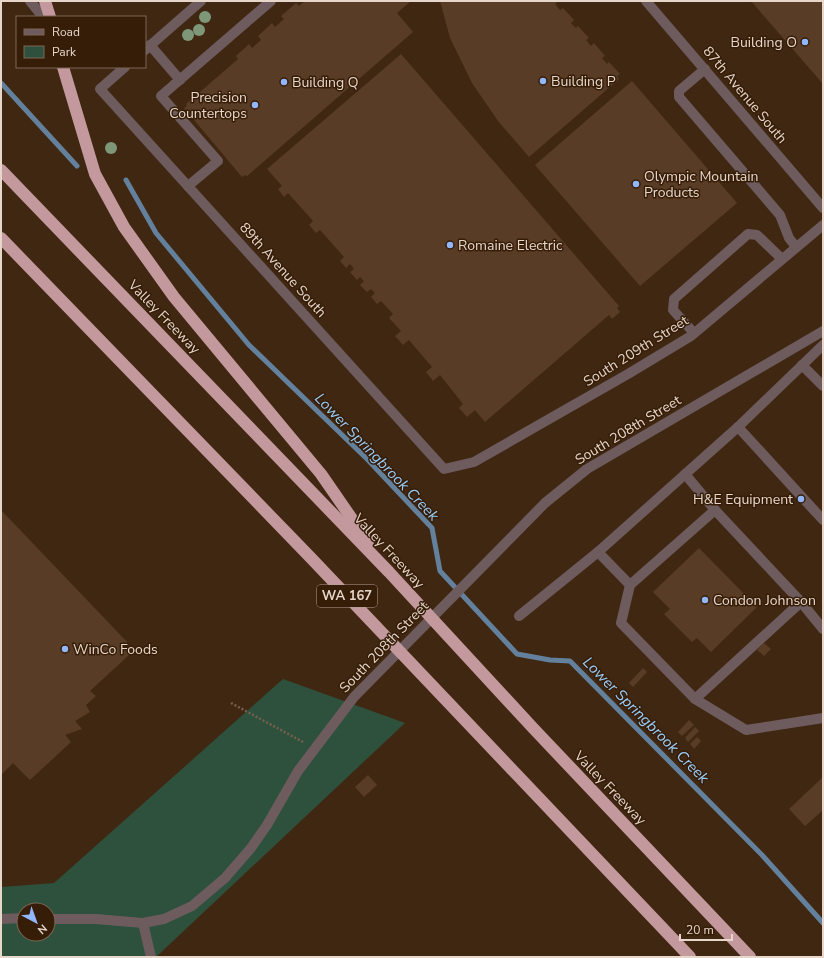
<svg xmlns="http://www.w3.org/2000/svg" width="824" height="958" font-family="'Nunito Sans',sans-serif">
<rect width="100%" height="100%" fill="#402712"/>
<!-- green -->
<path fill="#2e513d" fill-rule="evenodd" d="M283 679 405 723 156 957H1V887L54 883ZM24 910H48V934H24Z"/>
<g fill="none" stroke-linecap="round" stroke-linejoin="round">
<!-- stream -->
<g stroke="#63819c" stroke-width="5">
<path d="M1 83 77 166"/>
<path d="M126 180 156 233 249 345 367 459 432 528 440 571 517 654 550 660 570 661 762 855 823 923"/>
</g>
</g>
<!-- building -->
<g fill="#593c25">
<path d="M305 1H411L397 13 413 32 247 176 245 175 242 177 184 108 187 106 186 104 238 59 236 56 249 44 252 48 261 40 258 36 272 23 275 27 284 19 281 16 296 3 299 6Z"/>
<path d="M440 1H559L555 4 560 10 563 8 574 20 571 23 576 28 578 26 589 38 586 40 591 46 594 43 605 56 602 58 607 64 609 62 620 74 617 76 619 79 529 157 498 121 472 83 450 38Z"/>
<path d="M751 1H823V84Z"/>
<path d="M401 54 619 306 617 308 620 312 612 319 609 315 485 422 475 410 467 417 459 408 463 404 440 375 433 381 426 372 432 367 409 340 403 345 395 336 401 331 389 318 393 314 381 301 377 304 371 297 375 293 371 289 367 292 360 285 364 281 360 277 357 280 350 272 354 269 350 264 346 268 340 261 344 257 320 230 316 233 309 225 313 221 288 193 284 197 278 189 282 186 267 169Z"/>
<path d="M632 81 737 203 640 286 535 165Z"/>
<path d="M1 510 129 644V655L90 691 96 696 86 705 90 712 75 721 82 729 65 735 71 742 30 780 13 763 1 775Z"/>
<path d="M699 548 757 607 711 652 697 638 692 642 664 614 670 609 653 592Z"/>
<path d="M764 643 771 649 764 656 757 650Z"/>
<path d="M643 668 647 672 633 687 629 683Z"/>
<path d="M689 720 694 725 682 736 678 732Z"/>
<path d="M695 727 699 731 688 742 685 738Z"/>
<path d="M697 737 701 741 694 749 690 744Z"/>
<path d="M368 775 377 785 364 797 355 787Z"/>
<path d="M823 777V810L805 826 789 809Z"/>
</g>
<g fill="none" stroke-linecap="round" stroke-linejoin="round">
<!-- path -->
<path stroke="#76604e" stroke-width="2.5" stroke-dasharray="2 2" stroke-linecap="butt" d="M231 703 303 742"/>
<!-- minor -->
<g stroke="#6d5b5d" stroke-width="10">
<path d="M30 1 43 17"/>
<path d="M646 1 823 208"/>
<path d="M150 45 180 80"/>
<path d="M145 50 201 1"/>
<path d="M125 67 100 89 444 469 474 462 628 374 691 336 823 225"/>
<path d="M705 69 679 91V97L780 215 789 238 796 247"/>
<path d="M188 186 218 161 161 96 271 1"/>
<path d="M694 333 673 310 674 299 748 234 757 235 782 259"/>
<path d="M802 365 823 386"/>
<path d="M738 427 823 520"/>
<path d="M598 552 630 585 715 510 685 474"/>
<path d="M630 585 621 623 695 699 801 602 715 510"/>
<path d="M801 602 823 629"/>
<path d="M519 616 598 552 738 427 823 345"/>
<path d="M695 699 746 730 823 718"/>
<path d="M1 919 24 918"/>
<path d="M48 919H96L143 923 164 919 192 906 225 878 251 848 267 825 298 771 354 697 545 503 587 469 823 331"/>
<path d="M143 923 151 957"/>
</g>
<!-- highway -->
<g stroke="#c3999d" stroke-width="12">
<path d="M45 1 50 17"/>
<path d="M63 67 95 174 124 227 174 297 321 474 368 542"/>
<path d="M1 170 389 572 533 728 750 957"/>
<path d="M1 238 311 558 690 957"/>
</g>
</g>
<!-- trees -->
<g fill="#7e9778">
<circle cx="205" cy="17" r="6"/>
<circle cx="199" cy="30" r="6"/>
<circle cx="188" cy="35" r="6"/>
<circle cx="111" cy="148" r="6"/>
</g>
<!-- markers -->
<g fill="#92b7fd" stroke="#351d08" stroke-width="1.5">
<circle cx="805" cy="42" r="4"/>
<circle cx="543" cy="81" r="4"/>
<circle cx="284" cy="82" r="4"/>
<circle cx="255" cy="105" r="4"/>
<circle cx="636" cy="184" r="4"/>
<circle cx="450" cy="245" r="4"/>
<circle cx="801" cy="499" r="4"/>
<circle cx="705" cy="600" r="4"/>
<circle cx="65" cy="649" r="4"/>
</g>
<g text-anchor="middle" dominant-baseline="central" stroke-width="3" stroke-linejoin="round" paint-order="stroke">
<!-- shield labels -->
<rect fill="#351d08" stroke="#b29e90" stroke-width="1" x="317" y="585" width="60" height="22" rx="3"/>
<g font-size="13" font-weight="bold" fill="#e7d6ca">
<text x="347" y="596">WA 167</text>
</g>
<!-- poi labels -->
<g font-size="14" fill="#e7d6ca" stroke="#351d08" text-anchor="start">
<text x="797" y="42" text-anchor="end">Building O</text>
<text x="551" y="81">Building P</text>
<text x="292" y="82">Building Q</text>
<text x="247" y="97" text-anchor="end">Precision<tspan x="247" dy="16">Countertops</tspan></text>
<text x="644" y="176">Olympic Mountain<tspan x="644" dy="16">Products</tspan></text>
<text x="458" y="245">Romaine Electric</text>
<text x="793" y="499" text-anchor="end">H&amp;E Equipment</text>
<text x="713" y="600">Condon Johnson</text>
<text x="73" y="649">WinCo Foods</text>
</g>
<!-- street labels -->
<g font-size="14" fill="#e7d6ca" stroke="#351d08">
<text transform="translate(745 95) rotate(50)">87th Avenue South</text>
<text transform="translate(283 270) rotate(48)">89th Avenue South</text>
<text transform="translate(164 317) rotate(46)">Valley Freeway</text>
<text transform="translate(636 351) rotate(-32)">South 209th Street</text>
<text transform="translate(628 430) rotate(-31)">South 208th Street</text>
<text transform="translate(389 551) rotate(47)">Valley Freeway</text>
<text transform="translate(384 647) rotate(-46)">South 208th Street</text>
<text transform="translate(610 788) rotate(46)">Valley Freeway</text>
</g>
<!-- water labels -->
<g font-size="15" font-style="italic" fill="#9acefb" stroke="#351d08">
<text transform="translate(377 457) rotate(46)">Lower Springbrook Creek</text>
<text transform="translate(646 720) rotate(45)">Lower Springbrook Creek</text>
</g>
</g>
<!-- border -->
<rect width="824" height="958" fill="none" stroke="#e7d6ca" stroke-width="4"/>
<!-- legend -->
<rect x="16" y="16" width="130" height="52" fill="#351d08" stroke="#7c6756"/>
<rect x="24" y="29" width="20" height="6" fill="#6d5b5d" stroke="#7c6756"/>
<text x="52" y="36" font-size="12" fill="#e7d6ca">Road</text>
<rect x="24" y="46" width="20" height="12" fill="#2e513d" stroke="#7c6756"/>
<text x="52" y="56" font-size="12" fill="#e7d6ca">Park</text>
<!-- north arrow -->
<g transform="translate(36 922) rotate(139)"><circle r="19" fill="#351d08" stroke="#7c6756"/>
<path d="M0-3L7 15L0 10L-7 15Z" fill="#92b7fd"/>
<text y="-6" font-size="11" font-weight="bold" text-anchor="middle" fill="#e7d6ca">N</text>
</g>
<!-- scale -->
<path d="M680 934v6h52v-6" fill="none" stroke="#e7d6ca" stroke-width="2"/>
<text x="686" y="934" font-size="12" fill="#e7d6ca" stroke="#351d08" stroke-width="3" paint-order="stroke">20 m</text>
</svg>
